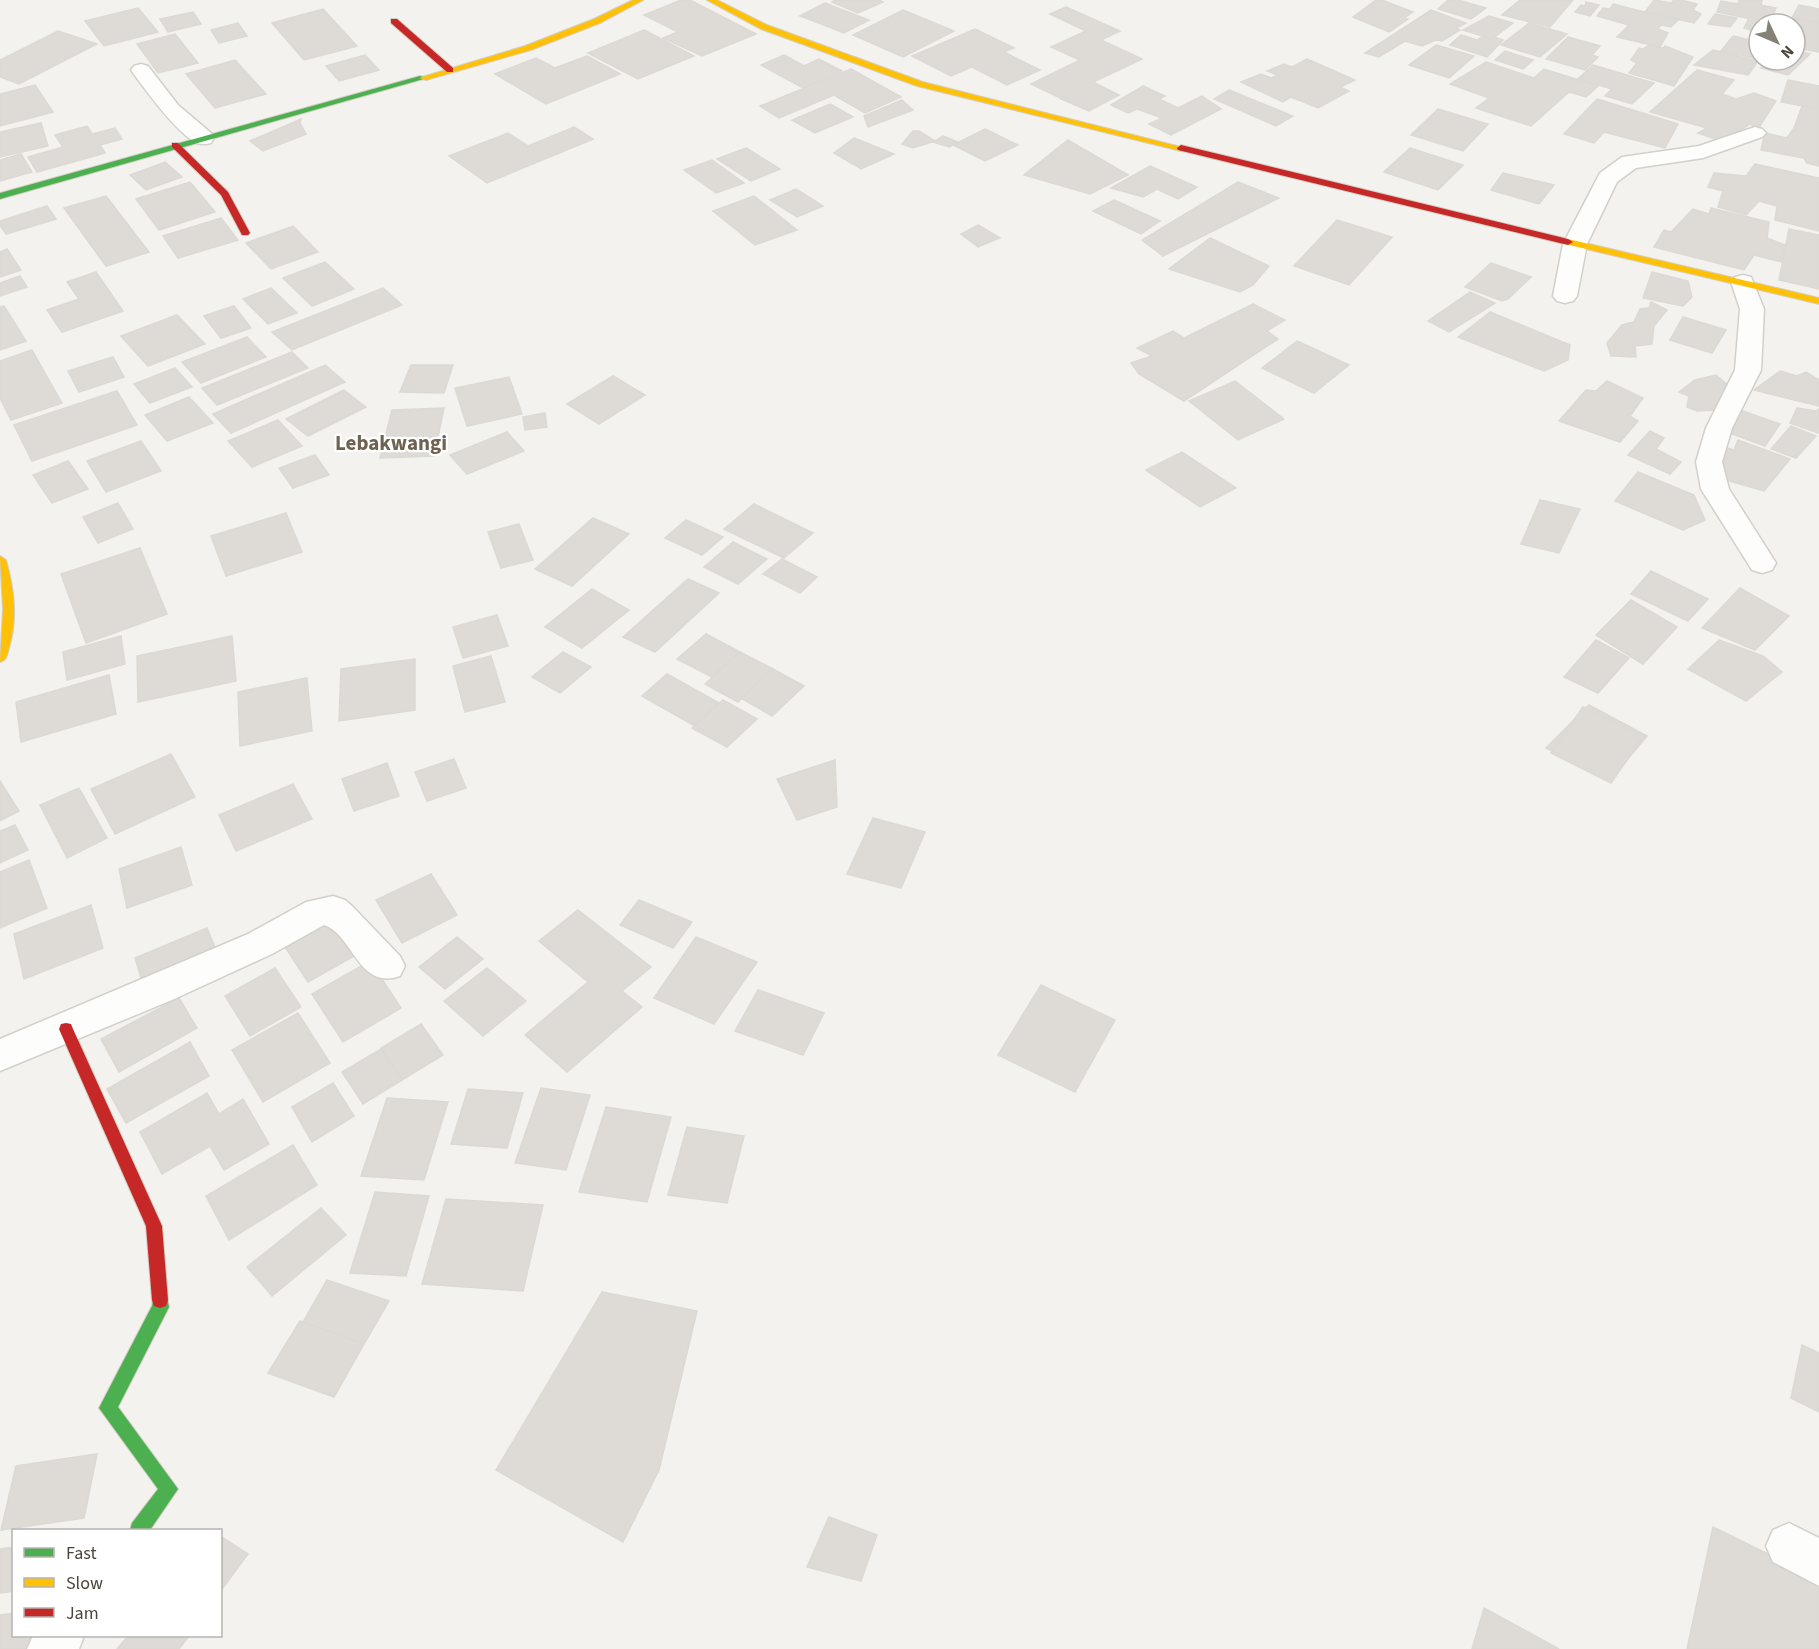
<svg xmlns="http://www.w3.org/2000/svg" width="1819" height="1649" font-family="'Source Sans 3',sans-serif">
<rect width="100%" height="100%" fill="#f4f2ee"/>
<!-- building -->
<g fill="#dedbd6" stroke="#dcd9d4" stroke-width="1.5">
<path d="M681 0H690L756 34 702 56 663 38 678 32 644 15Z"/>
<path d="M835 0H879L883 2 858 13 832 2Z"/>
<path d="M1376 0H1382L1413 12 1404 18 1408 19 1389 32 1353 17Z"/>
<path d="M1448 0H1458L1486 8 1471 19 1438 9Z"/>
<path d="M1520 0H1573L1550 27 1502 15Z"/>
<path d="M1654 0 1671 3 1674 0H1681L1697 4 1693 10 1701 14 1694 23 1645 12Z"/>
<path d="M1739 0H1762L1761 5 1776 8 1770 23 1717 12 1721 1 1738 4Z"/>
<path d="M1586 2 1599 5 1590 16 1575 12 1581 5 1585 6Z"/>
<path d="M825 3 869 20 844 33 800 16Z"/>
<path d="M1613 4 1640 11 1678 20 1671 27 1661 25 1658 29 1668 33 1660 47 1617 37 1629 25 1597 16 1603 8 1610 9Z"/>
<path d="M1799 5 1819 9V23L1792 18Z"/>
<path d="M1066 7 1120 31 1101 40 1142 59 1060 98 1031 84 1080 60 1051 47 1086 31 1050 14Z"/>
<path d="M138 8 158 32 104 46 85 21Z"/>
<path d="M323 9 357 46 304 60 272 23Z"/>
<path d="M903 10 954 31 903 57 853 35Z"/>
<path d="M1431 10 1466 23 1456 28 1460 30 1442 41 1436 40 1422 46 1405 41 1379 57 1365 53Z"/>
<path d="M193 12 201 24 168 32 160 19Z"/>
<path d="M1715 14 1737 18 1730 27 1708 24Z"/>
<path d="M1489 16 1513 23 1492 39 1463 30Z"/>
<path d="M1789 18 1819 24V52L1795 48V24H1775L1776 20 1788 22Z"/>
<path d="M1748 20 1767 24H1759V32L1744 28Z"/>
<path d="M238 23 247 36 219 43 211 30Z"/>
<path d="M1529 23 1567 34 1540 57 1501 45Z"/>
<path d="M975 29 1014 48 1004 52 1040 70 1007 85 972 67 951 76 912 56Z"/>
<path d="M644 30 694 56 638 79 588 53Z"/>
<path d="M58 31 97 44 19 84 0 77V60Z"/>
<path d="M175 34 198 63 158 73 137 44Z"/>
<path d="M1461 35 1477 40 1483 36 1492 40 1494 37 1503 40 1487 57 1450 45Z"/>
<path d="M1733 36 1759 42V59L1721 51Z"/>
<path d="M1568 37 1600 46 1592 55 1598 57 1585 70 1546 59Z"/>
<path d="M1436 45 1474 56 1449 78 1409 65Z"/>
<path d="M1649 45 1663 48 1665 46 1693 57 1674 86 1629 73 1637 63 1631 60 1639 48 1643 49Z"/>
<path d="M1713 50 1758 61 1748 75 1694 65Z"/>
<path d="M1795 50 1810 54 1788 75 1761 68 1772 60H1795Z"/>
<path d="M1505 51 1533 60 1523 69 1495 60Z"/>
<path d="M365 55 379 70 339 81 326 66Z"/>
<path d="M784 55 804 66 819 59 842 71 803 88 761 65Z"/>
<path d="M587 56 620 74 546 104 495 74 536 58 555 68Z"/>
<path d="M1307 59 1355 80 1340 87 1349 91 1318 108 1291 97 1283 102 1241 82 1261 74 1271 78 1278 75 1267 71 1284 64 1292 67Z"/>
<path d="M235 60 266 94 215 108 186 74Z"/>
<path d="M1486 62 1534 78 1544 69 1598 86 1586 97 1569 92 1531 126 1476 108 1489 98 1450 84Z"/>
<path d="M1593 65 1654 83 1632 104 1605 96 1612 89 1578 79Z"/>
<path d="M851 69 901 97 865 113 834 95 779 118 760 106Z"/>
<path d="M1697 70 1734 80 1722 94 1736 99 1754 93 1776 101 1758 129 1750 124 1724 142 1698 133 1707 128 1650 112Z"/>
<path d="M1788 80 1819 86V109L1781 102Z"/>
<path d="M1095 83 1119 95 1089 111 1061 99Z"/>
<path d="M35 85 53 112 0 126V94Z"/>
<path d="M1143 86 1165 96 1159 99 1178 108 1202 96 1221 109 1171 135 1149 124 1162 118 1137 109 1128 113 1111 105Z"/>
<path d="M1229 90 1293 116 1276 126 1214 99Z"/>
<path d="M1597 99 1678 124 1665 148 1604 132 1594 143 1564 134Z"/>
<path d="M902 100 913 110 868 127 864 116Z"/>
<path d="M830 104 853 117 815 133 792 120Z"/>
<path d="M1802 106 1819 109V166L1807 163 1804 158 1761 150 1765 133 1787 138 1794 128Z"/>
<path d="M1438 109 1488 124 1463 151 1411 135Z"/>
<path d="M301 119 300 123 306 134 263 151 250 141Z"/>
<path d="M41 123 48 146 0 157V132Z"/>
<path d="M87 126 92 134 115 128 122 139 100 145 105 153 37 172 28 157 63 147 55 135Z"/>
<path d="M574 127 593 139 487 183 449 156 508 133 528 146Z"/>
<path d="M985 129 1018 145 985 161 953 145Z"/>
<path d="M913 131H919L935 141 913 148 902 144Z"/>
<path d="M943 136 958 142 949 147 933 142Z"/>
<path d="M854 138 894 154 861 169 834 153Z"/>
<path d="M1068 140 1128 175 1090 194 1024 175Z"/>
<path d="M746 148 780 169 751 181 717 159Z"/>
<path d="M1410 148 1463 165 1438 190 1384 172Z"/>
<path d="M21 154 32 172 0 181V160Z"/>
<path d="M712 160 744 183 716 193 684 170Z"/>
<path d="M165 162 182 177 146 190 130 175Z"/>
<path d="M1755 164 1819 178V231L1775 220 1777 206 1759 201 1746 215 1718 207 1723 191 1708 187 1714 173 1746 176Z"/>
<path d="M1150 166 1197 187 1178 199 1157 189 1143 197 1111 188Z"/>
<path d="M1503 173 1554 185 1539 204 1491 190Z"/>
<path d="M190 182 215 212 159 230 136 199Z"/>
<path d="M1238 182 1279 198 1163 256 1142 240Z"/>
<path d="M796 189 823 206 797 217 770 200Z"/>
<path d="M106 196 149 252 106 266 64 208Z"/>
<path d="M754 196 797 230 755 245 713 211Z"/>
<path d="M1114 200 1160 221 1141 234 1093 211Z"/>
<path d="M47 206 56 219 6 234 0 225V221Z"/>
<path d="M1711 208 1769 222 1767 238 1785 245 1782 262 1754 255 1744 270 1654 247 1664 230 1671 232 1693 209 1709 214Z"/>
<path d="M221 218 238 240 178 258 163 236Z"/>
<path d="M1337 220 1392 237 1349 285 1294 266Z"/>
<path d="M978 225 1000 238 978 247 961 234Z"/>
<path d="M293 226 318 252 271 269 246 243Z"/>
<path d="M1789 229 1819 235V289L1779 280Z"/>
<path d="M1210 238 1269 266 1253 285 1240 292 1169 269Z"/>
<path d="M7 249 21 270 0 277V252Z"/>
<path d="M325 262 354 289 312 306 283 278Z"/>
<path d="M1491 263 1531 277 1508 299 1502 301 1465 287Z"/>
<path d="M96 272 123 311 62 332 47 310 79 299 67 282Z"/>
<path d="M1652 272 1688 281 1692 297 1683 306 1643 298Z"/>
<path d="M20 276 27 287 0 296V283Z"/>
<path d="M271 288 297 313 268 324 243 299Z"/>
<path d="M383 288 402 305 292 350 272 332Z"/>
<path d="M1470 292 1495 303 1449 332 1428 321Z"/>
<path d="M1651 302 1667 310 1654 326 1652 344 1635 346 1636 357 1611 356 1607 343 1622 325 1634 322 1640 309 1649 308Z"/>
<path d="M1253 304 1285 320 1267 331 1278 339 1184 401 1139 374 1131 363 1152 356 1137 348 1173 331 1184 338Z"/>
<path d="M4 306 26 341 0 350V307Z"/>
<path d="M234 306 251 328 221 338 204 316Z"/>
<path d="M1490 312 1570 345 1568 360 1544 371 1458 337Z"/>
<path d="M177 315 205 344 148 366 121 336Z"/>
<path d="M1683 317 1726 330 1712 353 1670 340Z"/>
<path d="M247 337 266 357 201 383 182 362Z"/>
<path d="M1297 341 1349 365 1314 393 1262 368Z"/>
<path d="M32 350 62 403 11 420 0 398V361Z"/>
<path d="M292 352 308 368 217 405 202 388Z"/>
<path d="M113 357 124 377 79 392 68 371Z"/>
<path d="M325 365 345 382 231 433 213 414Z"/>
<path d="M411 365H453L444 393 400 392Z"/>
<path d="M175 368 192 387 150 403 134 384Z"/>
<path d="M1780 371 1797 376 1806 372 1819 380V406L1754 390Z"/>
<path d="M1716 375 1730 387 1716 410 1697 411 1687 407 1689 396 1679 392 1695 380Z"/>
<path d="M613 376 645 395 599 424 567 404Z"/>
<path d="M509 377 522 414 467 426 455 388Z"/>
<path d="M1235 381 1284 419 1238 440 1189 401Z"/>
<path d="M1607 381 1643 398 1630 416 1638 421 1620 442 1559 421 1586 390 1596 391Z"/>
<path d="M344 390 366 407 308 436 286 419Z"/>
<path d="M117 391 137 425 32 461 14 425Z"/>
<path d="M189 397 213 423 167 441 145 415Z"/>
<path d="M444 408 434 456 380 458 392 410Z"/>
<path d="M1797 408 1816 411 1819 409 1818 433 1790 423Z"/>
<path d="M1737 409 1780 424 1765 446 1727 432Z"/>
<path d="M545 413 547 427 525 430 523 417Z"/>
<path d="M278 420 302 446 252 467 228 441Z"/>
<path d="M1791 426 1816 436 1796 458 1771 449Z"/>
<path d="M1650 431 1664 438 1656 449 1681 462 1670 474 1628 455Z"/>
<path d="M507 432 524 451 467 474 450 455Z"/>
<path d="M1738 440 1790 459 1764 491 1722 479 1720 446 1734 450Z"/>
<path d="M141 441 161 471 106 492 87 461Z"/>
<path d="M1182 452 1236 488 1200 507 1146 470Z"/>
<path d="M315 455 329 475 293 488 279 468Z"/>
<path d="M68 461 88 489 52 503 33 475Z"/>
<path d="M1638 472 1694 495 1705 520 1683 530 1615 501Z"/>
<path d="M1540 500 1580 509 1559 553 1521 544Z"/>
<path d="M118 503 133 529 98 543 83 517Z"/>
<path d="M754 504 813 533 784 558 724 529Z"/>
<path d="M286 513 302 552 226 576 211 536Z"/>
<path d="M593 518 629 534 572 586 535 569Z"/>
<path d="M686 520 723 537 702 555 665 538Z"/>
<path d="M519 524 533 560 501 568 488 532Z"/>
<path d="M733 542 767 559 738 584 704 567Z"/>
<path d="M140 548 167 614 86 643 61 574Z"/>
<path d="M782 559 817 577 800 593 763 574Z"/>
<path d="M1651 571 1708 599 1688 621 1631 594Z"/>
<path d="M688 579 719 593 655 652 623 637Z"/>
<path d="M1740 588 1789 616 1755 650 1702 628Z"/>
<path d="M592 589 629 610 582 648 545 627Z"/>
<path d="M1631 600 1677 627 1643 664 1596 635Z"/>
<path d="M497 615 508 646 463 658 453 627Z"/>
<path d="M706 634 740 652 712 677 677 659Z"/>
<path d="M121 636 125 664 67 680 63 652Z"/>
<path d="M232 636 236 681 138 702 137 656Z"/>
<path d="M1596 640 1629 658 1598 693 1564 677Z"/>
<path d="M1719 640 1763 656 1782 672 1746 701 1688 669Z"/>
<path d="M563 652 591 667 560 693 532 677Z"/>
<path d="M740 652 773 669 738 702 705 684Z"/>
<path d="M491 656 505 702 465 712 453 666Z"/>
<path d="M415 659V710L339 721 341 669Z"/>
<path d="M773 669 804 686 772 716 741 698Z"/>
<path d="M667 674 719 703 695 726 642 696Z"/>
<path d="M109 675 116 714 21 742 16 702Z"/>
<path d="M307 678 312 731 240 746 238 692Z"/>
<path d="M723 700 757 719 727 747 692 728Z"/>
<path d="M1589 705 1647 736 1612 778 1546 748Z"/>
<path d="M1583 707 1644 736 1611 783 1551 753Z"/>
<path d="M171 754 195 797 115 834 91 789Z"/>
<path d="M454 759 466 788 427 801 415 772Z"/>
<path d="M835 760 837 807 797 820 777 779Z"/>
<path d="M387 763 399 796 354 811 342 779Z"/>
<path d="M0 781 19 811 0 821Z"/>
<path d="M293 784 312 819 236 851 219 815Z"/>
<path d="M79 788 107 838 67 858 40 805Z"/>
<path d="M873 818 925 832 901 888 847 874Z"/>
<path d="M15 825 28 850 0 863V831Z"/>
<path d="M181 847 192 885 127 908 119 869Z"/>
<path d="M29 860 47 908 0 928V872Z"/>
<path d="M431 874 457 915 402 943 376 900Z"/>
<path d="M639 900 692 922 673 948 620 925Z"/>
<path d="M91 905 103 948 24 979 14 934Z"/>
<path d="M578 910 651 967 622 991 642 1007 567 1072 525 1035 588 982 539 941Z"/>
<path d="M332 921 356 955 308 982 285 947Z"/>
<path d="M207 928 217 952 143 984 135 958Z"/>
<path d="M457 937 483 959 445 989 419 967Z"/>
<path d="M696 937 757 962 714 1024 654 998Z"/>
<path d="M370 961 401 1008 343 1042 312 994Z"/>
<path d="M275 968 301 1007 250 1036 225 996Z"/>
<path d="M487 968 526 1001 483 1036 444 1001Z"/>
<path d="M1041 985 1115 1020 1075 1092 998 1055Z"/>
<path d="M758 990 824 1013 803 1055 735 1031Z"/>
<path d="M179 998 197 1028 119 1072 101 1039Z"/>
<path d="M298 1013 330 1063 263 1102 232 1050Z"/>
<path d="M421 1024 443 1055 402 1080 381 1048Z"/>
<path d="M190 1042 209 1076 126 1123 107 1089Z"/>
<path d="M381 1049 402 1080 363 1104 342 1072Z"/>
<path d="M333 1083 354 1116 312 1142 292 1107Z"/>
<path d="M541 1088 590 1095 566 1170 515 1163Z"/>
<path d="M468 1089 523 1093 507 1148 451 1144Z"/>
<path d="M207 1093 219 1114 243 1099 269 1144 224 1170 210 1146 162 1174 140 1132Z"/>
<path d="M387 1098 448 1102 424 1180 361 1176Z"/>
<path d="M606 1107 671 1117 647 1202 579 1192Z"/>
<path d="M687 1127 744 1136 727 1203 668 1195Z"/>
<path d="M293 1145 317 1185 229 1240 206 1196Z"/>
<path d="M375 1192 429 1196 406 1276 350 1273Z"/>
<path d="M446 1199 543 1205 523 1291 422 1284Z"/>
<path d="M321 1208 346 1235 272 1296 247 1267Z"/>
<path d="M327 1280 389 1301 364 1344 303 1322Z"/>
<path d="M602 1292 697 1311 659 1470 623 1542 496 1470Z"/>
<path d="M300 1321 364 1344 334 1397 268 1373Z"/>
<path d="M1802 1345 1819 1353V1412L1791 1398Z"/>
<path d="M97 1454 84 1518 1 1530 16 1466Z"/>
<path d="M829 1517 877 1535 861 1581 807 1567Z"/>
<path d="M1713 1527 1819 1579V1649H1687Z"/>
<path d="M220 1536 248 1554 220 1592Z"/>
<path d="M14 1547V1591L0 1593V1549Z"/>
<path d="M1484 1608 1559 1649H1472Z"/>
<path d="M14 1613V1636H42L39 1649H0V1615Z"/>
<path d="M128 1636H189L179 1649H117Z"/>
</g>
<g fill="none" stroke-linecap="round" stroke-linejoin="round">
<!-- street casing -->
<g stroke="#d2d0cb" stroke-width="3">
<g id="street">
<path d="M141 64 148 66 178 105 211 133 214 138 211 143C206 144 202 145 197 143 177 134 144 88 131 70L134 66Z"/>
<path d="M1755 127 1762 129 1766 133 1762 137 1703 158 1636 168 1617 182 1587 244 1577 296 1573 301 1565 303 1557 301 1553 296 1563 244 1600 173 1622 157 1699 146Z"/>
<path d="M1743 275 1751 277 1764 309 1761 370 1732 428 1722 462 1729 489 1776 563 1772 570 1762 573 1752 570 1701 489 1696 462 1706 428 1735 370 1740 309 1731 282 1735 277Z"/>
<path d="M333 896 345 900 352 906 400 956 405 966 400 976C358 991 353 934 324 925L272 954 172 1000 0 1071V1039L248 934 306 902Z"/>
<path d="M1789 1523 1819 1538V1586L1773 1562 1766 1546 1773 1530Z"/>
<path d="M33 1636H84L79 1649H27Z"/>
</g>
</g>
<!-- fast casing -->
<g stroke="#d3cfc5" stroke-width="2">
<g id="fast">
<path d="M420 76 427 78 0 199V193Z"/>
<path d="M160 1292 166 1294 169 1307 118 1407 178 1489 150 1530H130L132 1523 158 1489 99 1408 152 1306 154 1294Z"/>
</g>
</g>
<!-- slow casing -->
<g stroke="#d3cfc5" stroke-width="2">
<g id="slow">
<path d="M633 0H643L600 23 531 50 426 80 419 78 525 46 594 19Z"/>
<path d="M707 0H717L767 25 923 82 1185 148 1181 151 917 86 761 29Z"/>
<path d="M1568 239 1819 298V304L1565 244V240Z"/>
<path d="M0 556 6 560C14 589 18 618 9 648 7 655 7 660 0 662L3 609Z"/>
</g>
</g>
<!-- jam casing -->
<g stroke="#d3cfc5" stroke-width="2">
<g id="jam">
<path d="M391 19H397L453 68V72H447L391 23Z"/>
<path d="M172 143H178L228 192 250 233 248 235H242L221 195 172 147Z"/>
<path d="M1181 145 1568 239 1573 242 1568 245 1178 150 1177 148Z"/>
<path d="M66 1023 71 1024 73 1029 162 1226 168 1300 166 1306 160 1308 154 1306 152 1300 146 1226 59 1029 61 1024Z"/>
</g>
</g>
<!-- street -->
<use href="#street" fill="#fdfdfc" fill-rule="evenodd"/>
<!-- fast -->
<use href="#fast" fill="#4caf50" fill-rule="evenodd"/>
<!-- slow -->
<use href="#slow" fill="#ffc107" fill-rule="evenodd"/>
<!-- jam -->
<use href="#jam" fill="#c62828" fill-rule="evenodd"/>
</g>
<g text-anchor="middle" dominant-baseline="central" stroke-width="4.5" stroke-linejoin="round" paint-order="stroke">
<!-- quarter labels -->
<g font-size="21" font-weight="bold" fill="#6e6250" stroke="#fff">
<text x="391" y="443">Lebakwangi</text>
</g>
</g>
<!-- legend -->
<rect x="12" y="1529" width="210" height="108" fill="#ffffff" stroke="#b7b4b0" stroke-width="1.5"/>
<rect x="24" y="1548" width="30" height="9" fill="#4caf50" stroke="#b7b4b0" stroke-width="1.5"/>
<text x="66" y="1559" font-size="18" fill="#4b4439">Fast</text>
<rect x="24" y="1578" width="30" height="9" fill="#ffc107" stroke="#b7b4b0" stroke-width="1.5"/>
<text x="66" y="1589" font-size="18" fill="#4b4439">Slow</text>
<rect x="24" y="1608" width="30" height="9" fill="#c62828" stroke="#b7b4b0" stroke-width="1.5"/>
<text x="66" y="1619" font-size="18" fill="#4b4439">Jam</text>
<!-- north arrow -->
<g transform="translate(1777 42) rotate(134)"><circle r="28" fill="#ffffff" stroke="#b7b4b0" stroke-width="1.5"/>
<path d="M0-4.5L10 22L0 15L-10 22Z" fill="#868178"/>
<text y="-9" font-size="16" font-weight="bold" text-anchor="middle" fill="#4b4439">N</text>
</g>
</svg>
